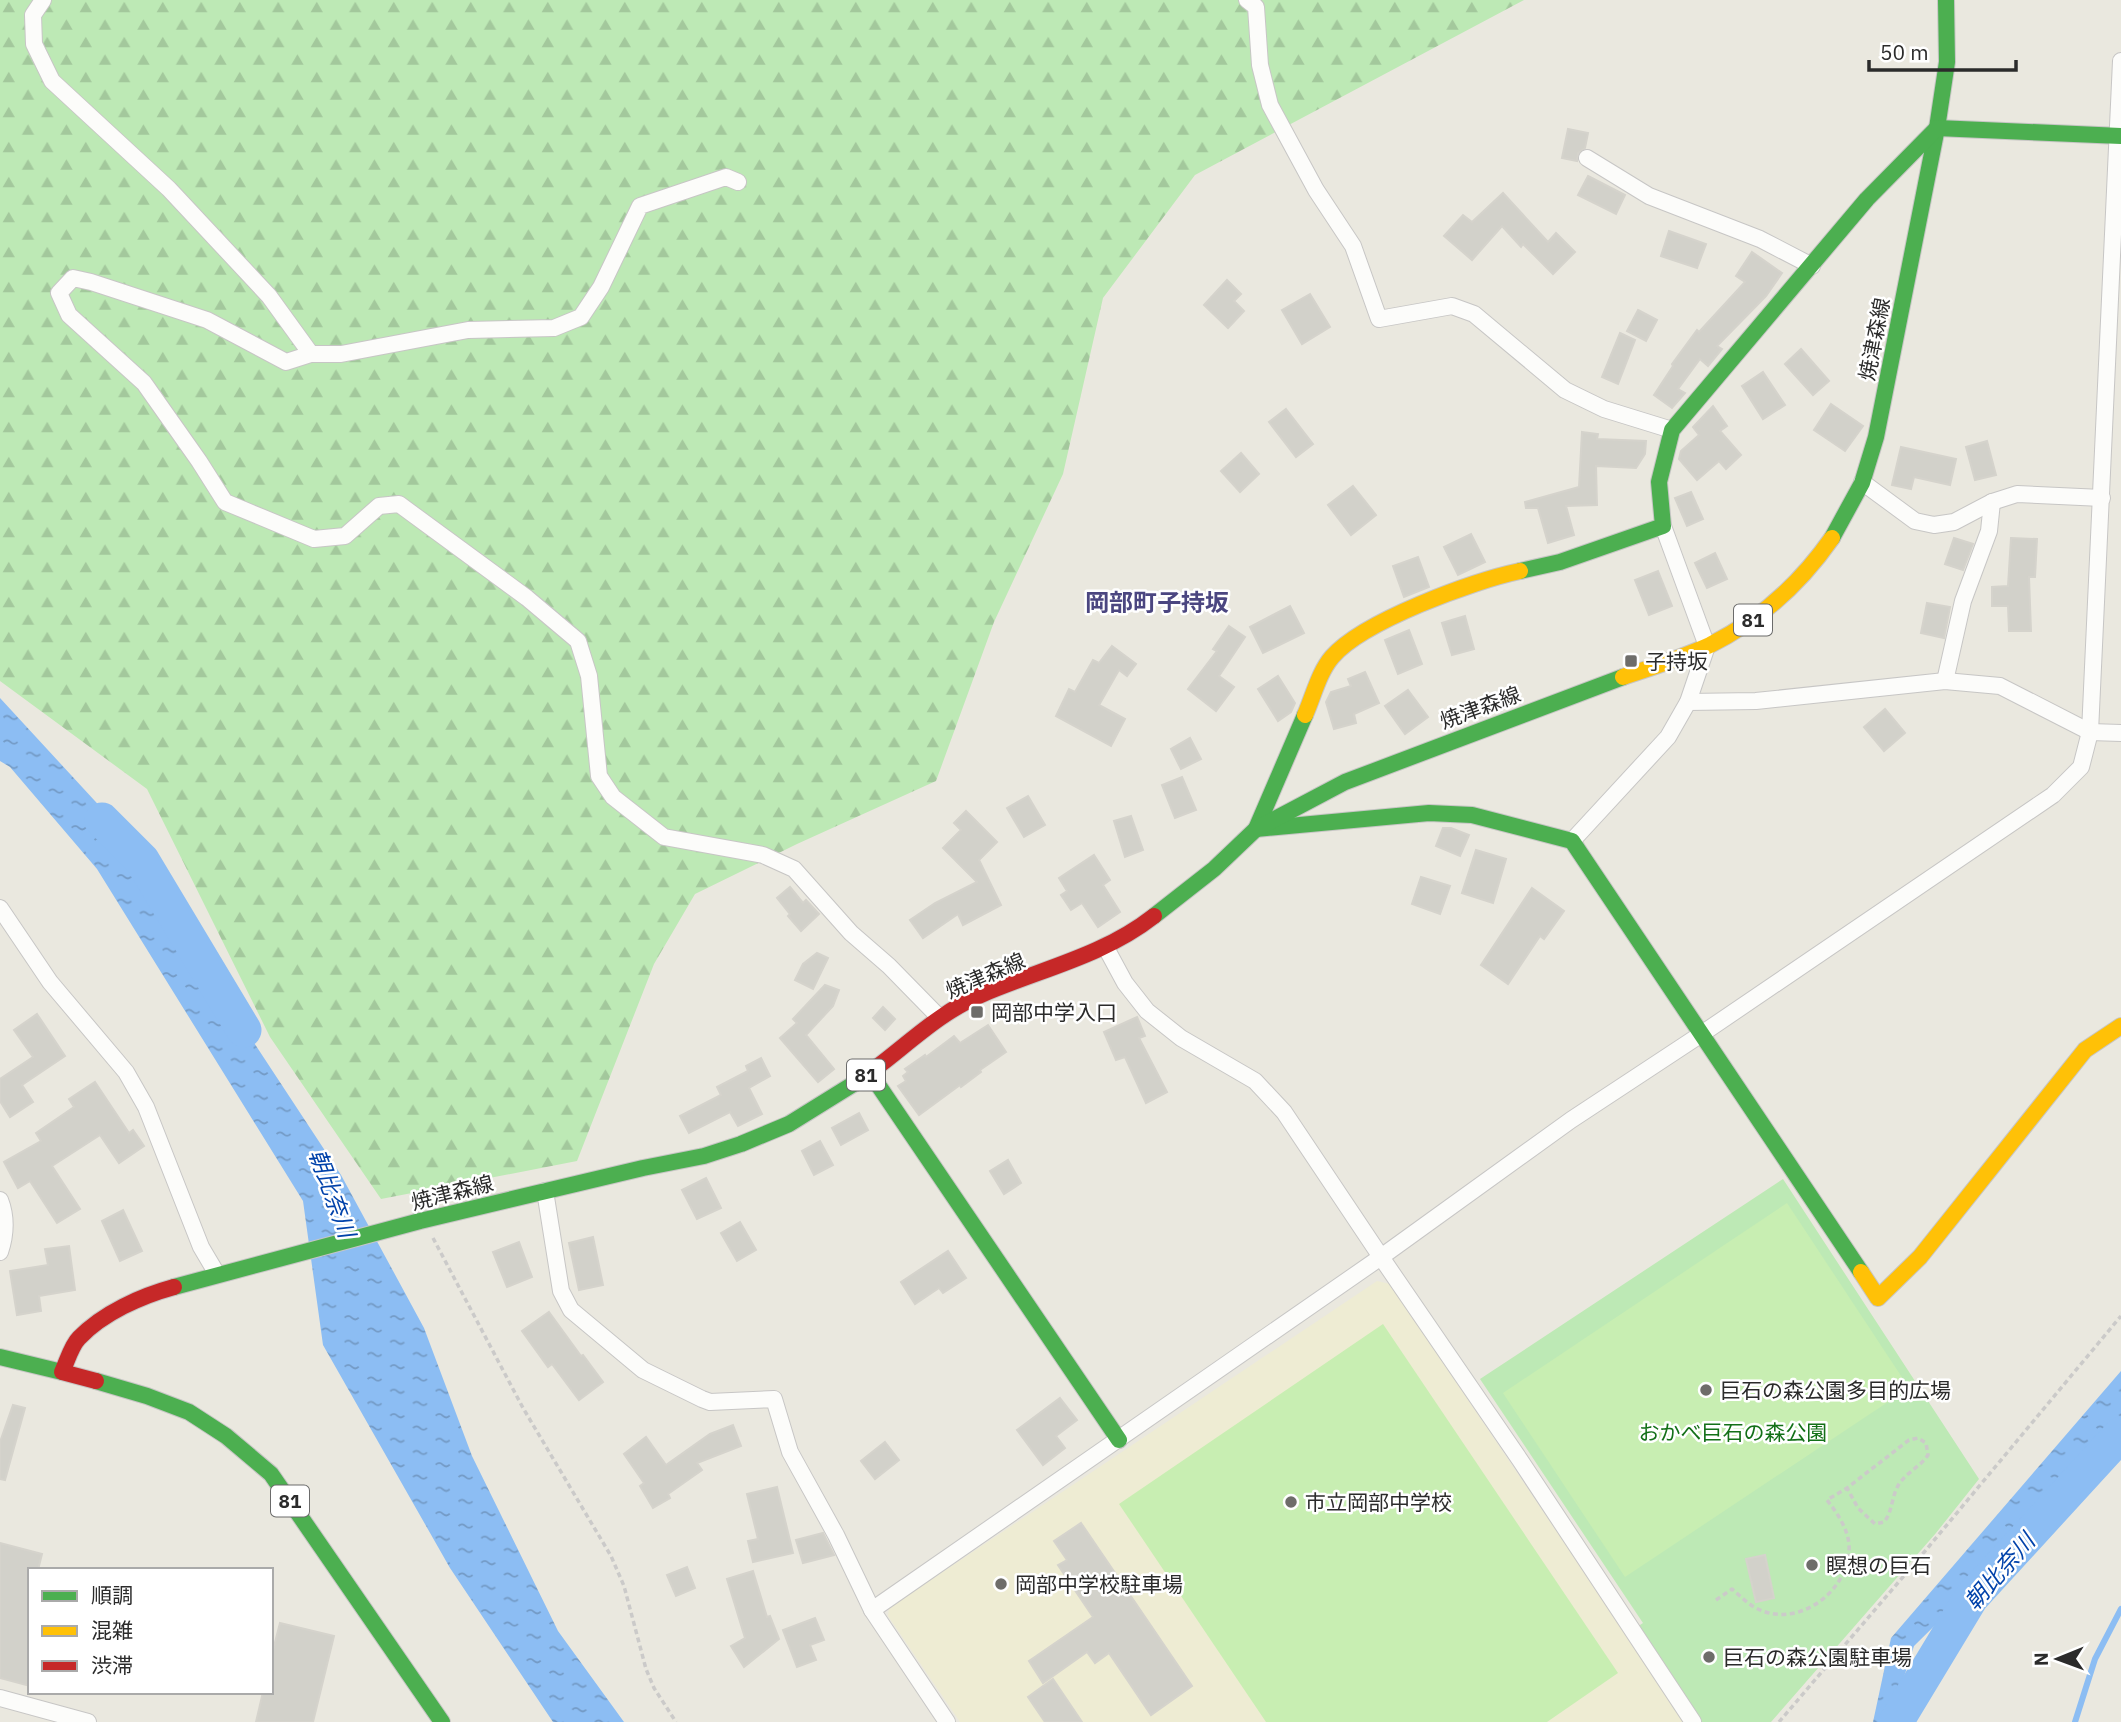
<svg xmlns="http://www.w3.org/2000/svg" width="2121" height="1722" font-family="'IBM Plex Sans','Noto Sans JP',sans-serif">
<defs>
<pattern id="forest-firs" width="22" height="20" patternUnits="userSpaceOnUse" patternTransform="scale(1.75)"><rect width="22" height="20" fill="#bde9b5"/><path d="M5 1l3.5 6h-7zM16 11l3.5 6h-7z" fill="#a3c89c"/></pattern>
<pattern id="water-ripples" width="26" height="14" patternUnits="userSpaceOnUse" patternTransform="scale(1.75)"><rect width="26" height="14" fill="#8cbdf3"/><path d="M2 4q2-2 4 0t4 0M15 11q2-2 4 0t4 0" fill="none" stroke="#739ac5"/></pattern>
</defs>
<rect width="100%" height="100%" fill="#eae8df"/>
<!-- education -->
<path fill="#eeecd3" d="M1377 1281 1390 1284 1685 1722H960L888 1616 889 1608Z"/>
<!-- forest -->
<path fill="url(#forest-firs)" d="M0 0H1524L1195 175 1103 298 1063 474 994 622 936 781 797 844 695 894 654 964 577 1161 381 1199 270 1037 147 789 0 681Z"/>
<!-- park -->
<path fill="#bde9b5" d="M1783 1179 1979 1479 1936 1533 1771 1722H1701L1637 1627 1643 1623 1480 1379Z"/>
<!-- pitch -->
<g fill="#c8eeb2">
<path d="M1787 1203 1909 1388 1625 1577 1503 1393Z"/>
<path d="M1383 1324 1618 1673 1547 1722H1266L1119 1504Z"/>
</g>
<!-- water -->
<g fill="url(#water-ripples)">
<path d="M0 698 118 826 220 991 341 1175 424 1328 472 1456 558 1631 624 1722H553L450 1568 323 1345 303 1201 97 869 10 767 0 761Z"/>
<path d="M2121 1371V1442L1914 1646 1893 1711 1894 1722H1873L1891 1638Z"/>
</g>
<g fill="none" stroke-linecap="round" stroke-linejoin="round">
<!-- stream -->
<path stroke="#8cbdf3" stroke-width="6" d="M2075 1722 2095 1659 2121 1609"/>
<!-- river -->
<g stroke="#8cbdf3" stroke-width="35">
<path d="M102 820 142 860 244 1030"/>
<path d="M1896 1722 1971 1598 2121 1434"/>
</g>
</g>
<!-- building -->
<g fill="#d2d1ca" stroke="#d5d3cc" stroke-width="2">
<path d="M1568 129 1588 133 1585 148 1578 153 1577 161 1562 158Z"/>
<path d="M1588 176 1625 195 1616 214 1578 195Z"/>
<path d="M1503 193 1548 242 1556 233 1575 252 1553 274 1523 244 1521 247 1502 226 1472 260 1444 236 1463 215 1472 222Z"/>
<path d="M1669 231 1706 244 1697 268 1661 256Z"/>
<path d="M1752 252 1782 273 1766 296 1717 346 1722 349 1708 366 1700 359 1678 389 1685 393 1672 408 1654 395 1673 366 1672 364 1697 330 1699 332 1745 282 1736 276Z"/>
<path d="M1227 280 1241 294 1234 301 1244 311 1228 328 1204 305Z"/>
<path d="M1310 294 1330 327 1302 344 1282 310Z"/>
<path d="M1638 310 1657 320 1646 341 1627 331Z"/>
<path d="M1620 333 1635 340 1618 384 1602 377Z"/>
<path d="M1801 349 1829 381 1813 395 1785 364Z"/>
<path d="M1763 372 1785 405 1763 419 1742 386Z"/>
<path d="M1831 404 1863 426 1845 451 1814 430Z"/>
<path d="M1713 406 1727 426 1720 431 1741 455 1726 469 1719 461 1697 480 1679 459 1681 451 1699 435 1693 427Z"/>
<path d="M1286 409 1313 444 1296 457 1269 422Z"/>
<path d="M1582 432 1598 434 1597 439 1646 441 1645 454 1636 468 1596 466 1597 505 1566 506 1574 535 1548 543 1538 508H1526L1525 502 1579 487Z"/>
<path d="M1987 441 1996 475 1975 480 1966 447Z"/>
<path d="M1901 447 1956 459 1950 485 1914 477 1911 489 1892 485Z"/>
<path d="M1241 453 1259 474 1240 492 1221 471Z"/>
<path d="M1353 486 1376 515 1351 535 1328 505Z"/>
<path d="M1691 492 1703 519 1687 526 1675 498Z"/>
<path d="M1471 534 1485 562 1458 575 1444 547Z"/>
<path d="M1954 538 1973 544 1963 570 1945 564Z"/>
<path d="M2011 538 2037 539 2035 577H2029L2031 631H2009L2008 606H1992V587L2008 586Z"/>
<path d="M1715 553 1727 579 1707 588 1695 563Z"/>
<path d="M1418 557 1429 587 1404 597 1393 566Z"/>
<path d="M1658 571 1672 606 1649 615 1635 580Z"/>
<path d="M1927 603 1950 607 1944 638 1921 633Z"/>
<path d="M1290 606 1304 633 1263 653 1250 627Z"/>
<path d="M1465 616 1474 649 1452 655 1442 623Z"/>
<path d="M1229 626 1245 637 1219 676 1234 687 1216 711 1188 689 1217 651 1213 649Z"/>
<path d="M1409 630 1422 664 1398 674 1385 640Z"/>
<path d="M1112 646 1136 664 1127 676 1119 670 1099 705 1125 719 1111 746 1056 716 1069 689 1075 692 1093 660 1099 663Z"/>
<path d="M1365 672 1379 703 1354 714 1356 723 1334 729 1326 702 1331 692 1351 686 1348 679Z"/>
<path d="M1278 676 1295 703 1291 712 1278 721 1258 689Z"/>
<path d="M1408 690 1428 717 1405 734 1385 706Z"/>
<path d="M1885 709 1905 733 1884 751 1864 727Z"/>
<path d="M1190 738 1201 759 1181 769 1171 749Z"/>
<path d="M1182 777 1196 810 1175 818 1162 785Z"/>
<path d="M1028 796 1045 825 1024 837 1007 808Z"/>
<path d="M966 811 997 842 979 860 1001 905 963 925 958 914 923 938 910 920 935 903 977 882 943 848 961 830 954 823Z"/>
<path d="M1131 816 1143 850 1125 857 1114 821Z"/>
<path d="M1443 828H1451L1469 835 1460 856 1436 846Z"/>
<path d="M1476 850 1506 859 1493 903 1462 893Z"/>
<path d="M1094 855 1110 880 1103 885 1120 912 1098 927 1082 903 1071 910 1061 895 1067 891 1059 878Z"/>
<path d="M1421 877 1450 886 1440 914 1412 904Z"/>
<path d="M790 887 803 903 806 900 819 914 801 931 788 916 790 914 777 898Z"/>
<path d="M1532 888 1564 911 1544 939 1540 936 1508 984 1481 965Z"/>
<path d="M817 953 828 958 813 989 795 980 803 964Z"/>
<path d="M825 985 839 990 833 1006 806 1035 834 1069 818 1082 780 1038 797 1023 793 1019Z"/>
<path d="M883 1007 895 1019 885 1030 873 1018Z"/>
<path d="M37 1014 65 1056 22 1085 33 1102 10 1117 0 1101V1079L33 1057 14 1030Z"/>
<path d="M1137 1017 1145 1036 1139 1038 1167 1092 1146 1103 1125 1057 1116 1060 1104 1032Z"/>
<path d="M988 1025 1006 1052 980 1070 981 1072 961 1087 960 1085 919 1115 898 1086 906 1081 903 1076 908 1072 905 1069 925 1055 926 1057 954 1036 960 1043Z"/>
<path d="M761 1058 770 1076 749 1088 762 1114 738 1126 730 1112 689 1133 680 1116 721 1095 717 1087 748 1071 746 1066Z"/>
<path d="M95 1082 129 1133 133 1130 144 1146 119 1163 100 1135 52 1166 80 1209 57 1223 30 1181 18 1188 4 1162 41 1141 36 1133 74 1107 69 1099Z"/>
<path d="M859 1113 868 1130 841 1145 832 1128Z"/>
<path d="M820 1141 833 1165 814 1175 802 1151Z"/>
<path d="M1008 1160 1021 1183 1004 1194 990 1171Z"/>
<path d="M706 1178 721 1208 697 1219 682 1190Z"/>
<path d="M123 1210 142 1251 120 1261 102 1221Z"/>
<path d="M740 1222 756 1250 737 1261 721 1233Z"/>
<path d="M593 1237 603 1285 579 1290 569 1243Z"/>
<path d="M519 1242 532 1277 507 1287 493 1252Z"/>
<path d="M69 1246 75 1290 39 1296 41 1311 17 1315 10 1271 48 1265 45 1249Z"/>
<path d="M948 1251 966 1278 943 1293 939 1288 915 1304 901 1282Z"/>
<path d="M549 1312 581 1356 583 1355 603 1382 579 1400 552 1364 548 1367 522 1331Z"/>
<path d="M1060 1398 1077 1420 1056 1436 1065 1448 1043 1465 1017 1430Z"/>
<path d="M13 1405 25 1408 5 1480 0 1479V1442Z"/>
<path d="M733 1425 741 1446 697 1463 702 1470 668 1494 670 1498 653 1508 640 1486 644 1483 624 1454 646 1437 666 1465 710 1434Z"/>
<path d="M885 1442 899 1460 875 1479 861 1461Z"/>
<path d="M777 1487 793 1553 753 1562 748 1541 758 1539 747 1494Z"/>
<path d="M1081 1523 1192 1686 1151 1715 1109 1653 1095 1663 1087 1652 1043 1683 1029 1661 1093 1617 1058 1565 1067 1560 1054 1541Z"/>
<path d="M823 1533 834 1555 803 1563 796 1540Z"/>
<path d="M0 1543 42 1554 38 1570H30V1686L0 1678Z"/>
<path d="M1765 1555 1774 1598 1756 1602 1746 1559Z"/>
<path d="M687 1567 695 1588 676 1596 667 1575Z"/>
<path d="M753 1571 767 1617 770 1616 779 1639 744 1667 731 1646 745 1638 727 1579Z"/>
<path d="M815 1618 824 1640 810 1645 816 1660 797 1667 783 1630Z"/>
<path d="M280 1623 334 1636 313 1722H256L263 1692H271V1658Z"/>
<path d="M1053 1679 1082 1722H1045L1028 1697Z"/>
</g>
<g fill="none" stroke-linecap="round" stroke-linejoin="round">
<!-- street casing -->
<g stroke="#c7c6c5" stroke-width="18">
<g id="street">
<path d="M43 0 33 15 34 44 52 81 169 189 269 296 311 354"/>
<path d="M1247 0 1256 7 1260 65 1270 105 1316 190 1353 246 1379 319 1452 306 1474 314 1565 390 1604 409 1672 430"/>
<path d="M1587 158 1649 196 1760 239 1812 266"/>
<path d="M738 182 726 177 640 206 601 287 581 317 554 328 468 330 341 354H311L286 362 207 320 91 282 73 278 59 293 69 315 144 383 199 461 225 502 314 539 345 536 379 506 399 504 527 598 578 641 589 676 599 776 613 797 664 837 763 855 794 869 851 933 889 966 939 1017"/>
<path d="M1862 482 1915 521 1934 525 1954 522 1992 502 2017 494 2102 498"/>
<path d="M1945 681 1963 601 1989 531 1992 502"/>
<path d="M1688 702 1756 701 1945 681 2000 686 2090 732 2121 733"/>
<path d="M1572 841 1668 737 1688 702 1707 646 1663 526"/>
<path d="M0 908 50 982 126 1072 146 1107 201 1247 217 1274"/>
<path d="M1105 946 1125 983 1147 1011 1181 1038 1255 1081 1284 1112 1381 1257 1520 1460 1693 1722"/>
<path d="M545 1191 561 1291 571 1310 643 1370 702 1399 710 1402 774 1399 790 1452 836 1535 872 1610 947 1722"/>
<path d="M0 1200C7 1218 6 1234 0 1252"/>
<path d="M872 1610 1381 1257 1571 1120 1703 1033 2053 795 2081 767 2090 732 2121 61"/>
<path d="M0 1698 88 1722"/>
</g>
</g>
<!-- fast casing -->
<g stroke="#c7c6c5" stroke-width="18">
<g id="fast">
<path d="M1832 538 1862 483 1876 437 1937 128 1947 62 1946 0"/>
<path d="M1520 571 1560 562 1663 526 1659 482 1672 430 1867 199 1937 128 2121 136"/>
<path d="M1305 715 1256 829 1429 813 1472 815 1572 841 1861 1272"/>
<path d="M1154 916 1214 869 1256 829 1345 782 1623 677"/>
<path d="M870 1073 1119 1440"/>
<path d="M174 1287 420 1221 643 1168 704 1156 741 1144 789 1124 855 1083"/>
<path d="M0 1357 62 1372"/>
<path d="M96 1381 147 1396 189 1412 226 1436 271 1474 442 1722"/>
</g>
</g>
<!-- slow casing -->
<g stroke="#c7c6c5" stroke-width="18">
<g id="slow">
<path d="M1623 677C1652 667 1682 658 1710 645 1760 620 1800 584 1832 538"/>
<path d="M1305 715C1313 697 1319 672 1332 657 1363 621 1473 581 1520 571"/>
<path d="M1861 1272 1878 1298 1920 1257 2085 1050 2121 1026"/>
</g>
</g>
<!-- jam casing -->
<g stroke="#c7c6c5" stroke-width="18">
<g id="jam">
<path d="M855 1083C899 1054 934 1014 983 994 1041 969 1103 956 1154 916"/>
<path d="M96 1381 62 1372C67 1362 71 1346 79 1338 103 1313 141 1296 174 1287"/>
</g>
</g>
<!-- path -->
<g stroke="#cbcac9" stroke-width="3.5" stroke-dasharray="5 3.5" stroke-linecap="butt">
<path d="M433 1238 523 1408 611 1556 624 1586 646 1669 654 1688 676 1722"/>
<path d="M1716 1600 1732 1589C1739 1595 1746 1602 1754 1607 1797 1632 1852 1590 1849 1544 1847 1527 1837 1513 1827 1500L1847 1488 1909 1440 1918 1438 1926 1443 1928 1455C1920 1467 1907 1472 1899 1484 1891 1497 1893 1511 1884 1522L1875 1524 1858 1508 1847 1488"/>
<path d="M1779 1722 1926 1550 2121 1316"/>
</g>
<!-- street -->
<use href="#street" stroke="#fcfcfa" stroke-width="16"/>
<!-- fast -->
<use href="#fast" stroke="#4caf50" stroke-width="16"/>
<!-- slow -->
<use href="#slow" stroke="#ffc107" stroke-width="16"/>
<!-- jam -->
<use href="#jam" stroke="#c62828" stroke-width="16"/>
</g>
<!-- markers -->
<g fill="#6e6d6a" stroke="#fff" stroke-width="2.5">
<rect x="1624" y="654" width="14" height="14" rx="3.5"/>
<rect x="970" y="1005" width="14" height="14" rx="3.5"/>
<circle cx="1706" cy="1390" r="7"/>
<circle cx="1291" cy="1502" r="7"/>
<circle cx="1812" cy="1565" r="7"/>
<circle cx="1001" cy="1584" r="7"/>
<circle cx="1709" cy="1657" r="7"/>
</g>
<g text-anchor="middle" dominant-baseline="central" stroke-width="5" stroke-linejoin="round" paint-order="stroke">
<!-- shield labels -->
<g fill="#fff" stroke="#6b6b6b" stroke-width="2">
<rect x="1734" y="604.5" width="38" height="31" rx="5"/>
<rect x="847" y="1059.5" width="38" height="31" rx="5"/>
<rect x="271" y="1485.5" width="38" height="31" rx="5"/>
</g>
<g font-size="19" font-weight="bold" fill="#2b2b2b">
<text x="1753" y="620">81</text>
<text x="866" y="1075">81</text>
<text x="290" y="1501">81</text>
</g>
<!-- street labels -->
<g font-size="21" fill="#2b2b2b" stroke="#fff">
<text transform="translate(1874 339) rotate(-79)">焼津森線</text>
<text transform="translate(1480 707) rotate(-20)">焼津森線</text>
<text transform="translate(985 975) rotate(-23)">焼津森線</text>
<text transform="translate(452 1192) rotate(-14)">焼津森線</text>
</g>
<!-- poi labels -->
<g font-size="21" fill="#2b2b2b" stroke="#fff" text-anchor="start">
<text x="1645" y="661">子持坂</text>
<text x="991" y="1012">岡部中学入口</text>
<text x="1720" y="1390">巨石の森公園多目的広場</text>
<text x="1305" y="1502">市立岡部中学校</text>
<text x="1826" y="1565">瞑想の巨石</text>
<text x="1015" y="1584">岡部中学校駐車場</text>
<text x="1723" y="1657">巨石の森公園駐車場</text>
</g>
<!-- park labels -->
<g font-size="21" fill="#137018" stroke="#fff">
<text x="1733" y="1432">おかべ巨石の森公園</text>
</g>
<!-- water labels -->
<g font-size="23" font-style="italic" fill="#0042aa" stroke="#fff">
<text transform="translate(333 1193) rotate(70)">朝比奈川</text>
<text transform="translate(1999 1571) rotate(-49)">朝比奈川</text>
</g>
<!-- quarter labels -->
<g font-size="24" font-weight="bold" fill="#4b4680" stroke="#fff">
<text x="1157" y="602">岡部町子持坂</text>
</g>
</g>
<!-- legend -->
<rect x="28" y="1568" width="245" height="126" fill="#ffffff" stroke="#aaaaaa" stroke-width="2"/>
<rect x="42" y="1591" width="35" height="10" fill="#4caf50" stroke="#aaaaaa" stroke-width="2"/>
<text x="91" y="1603" font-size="21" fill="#2b2b2b">順調</text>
<rect x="42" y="1626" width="35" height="10" fill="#ffc107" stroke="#aaaaaa" stroke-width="2"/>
<text x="91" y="1638" font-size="21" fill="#2b2b2b">混雑</text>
<rect x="42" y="1661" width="35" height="10" fill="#c62828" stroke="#aaaaaa" stroke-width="2"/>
<text x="91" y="1673" font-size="21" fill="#2b2b2b">渋滞</text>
<!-- north arrow -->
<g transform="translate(2058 1659) rotate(269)" stroke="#ffffff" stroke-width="5" paint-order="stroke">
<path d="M0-5L12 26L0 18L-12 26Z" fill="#2b2b2b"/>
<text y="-10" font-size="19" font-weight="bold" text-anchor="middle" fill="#2b2b2b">N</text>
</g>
<!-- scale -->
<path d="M1869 60v10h147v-10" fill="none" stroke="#2b2b2b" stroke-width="3.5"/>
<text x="1880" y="60" font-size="21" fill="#2b2b2b" stroke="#ffffff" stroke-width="5" paint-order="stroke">50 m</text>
</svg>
